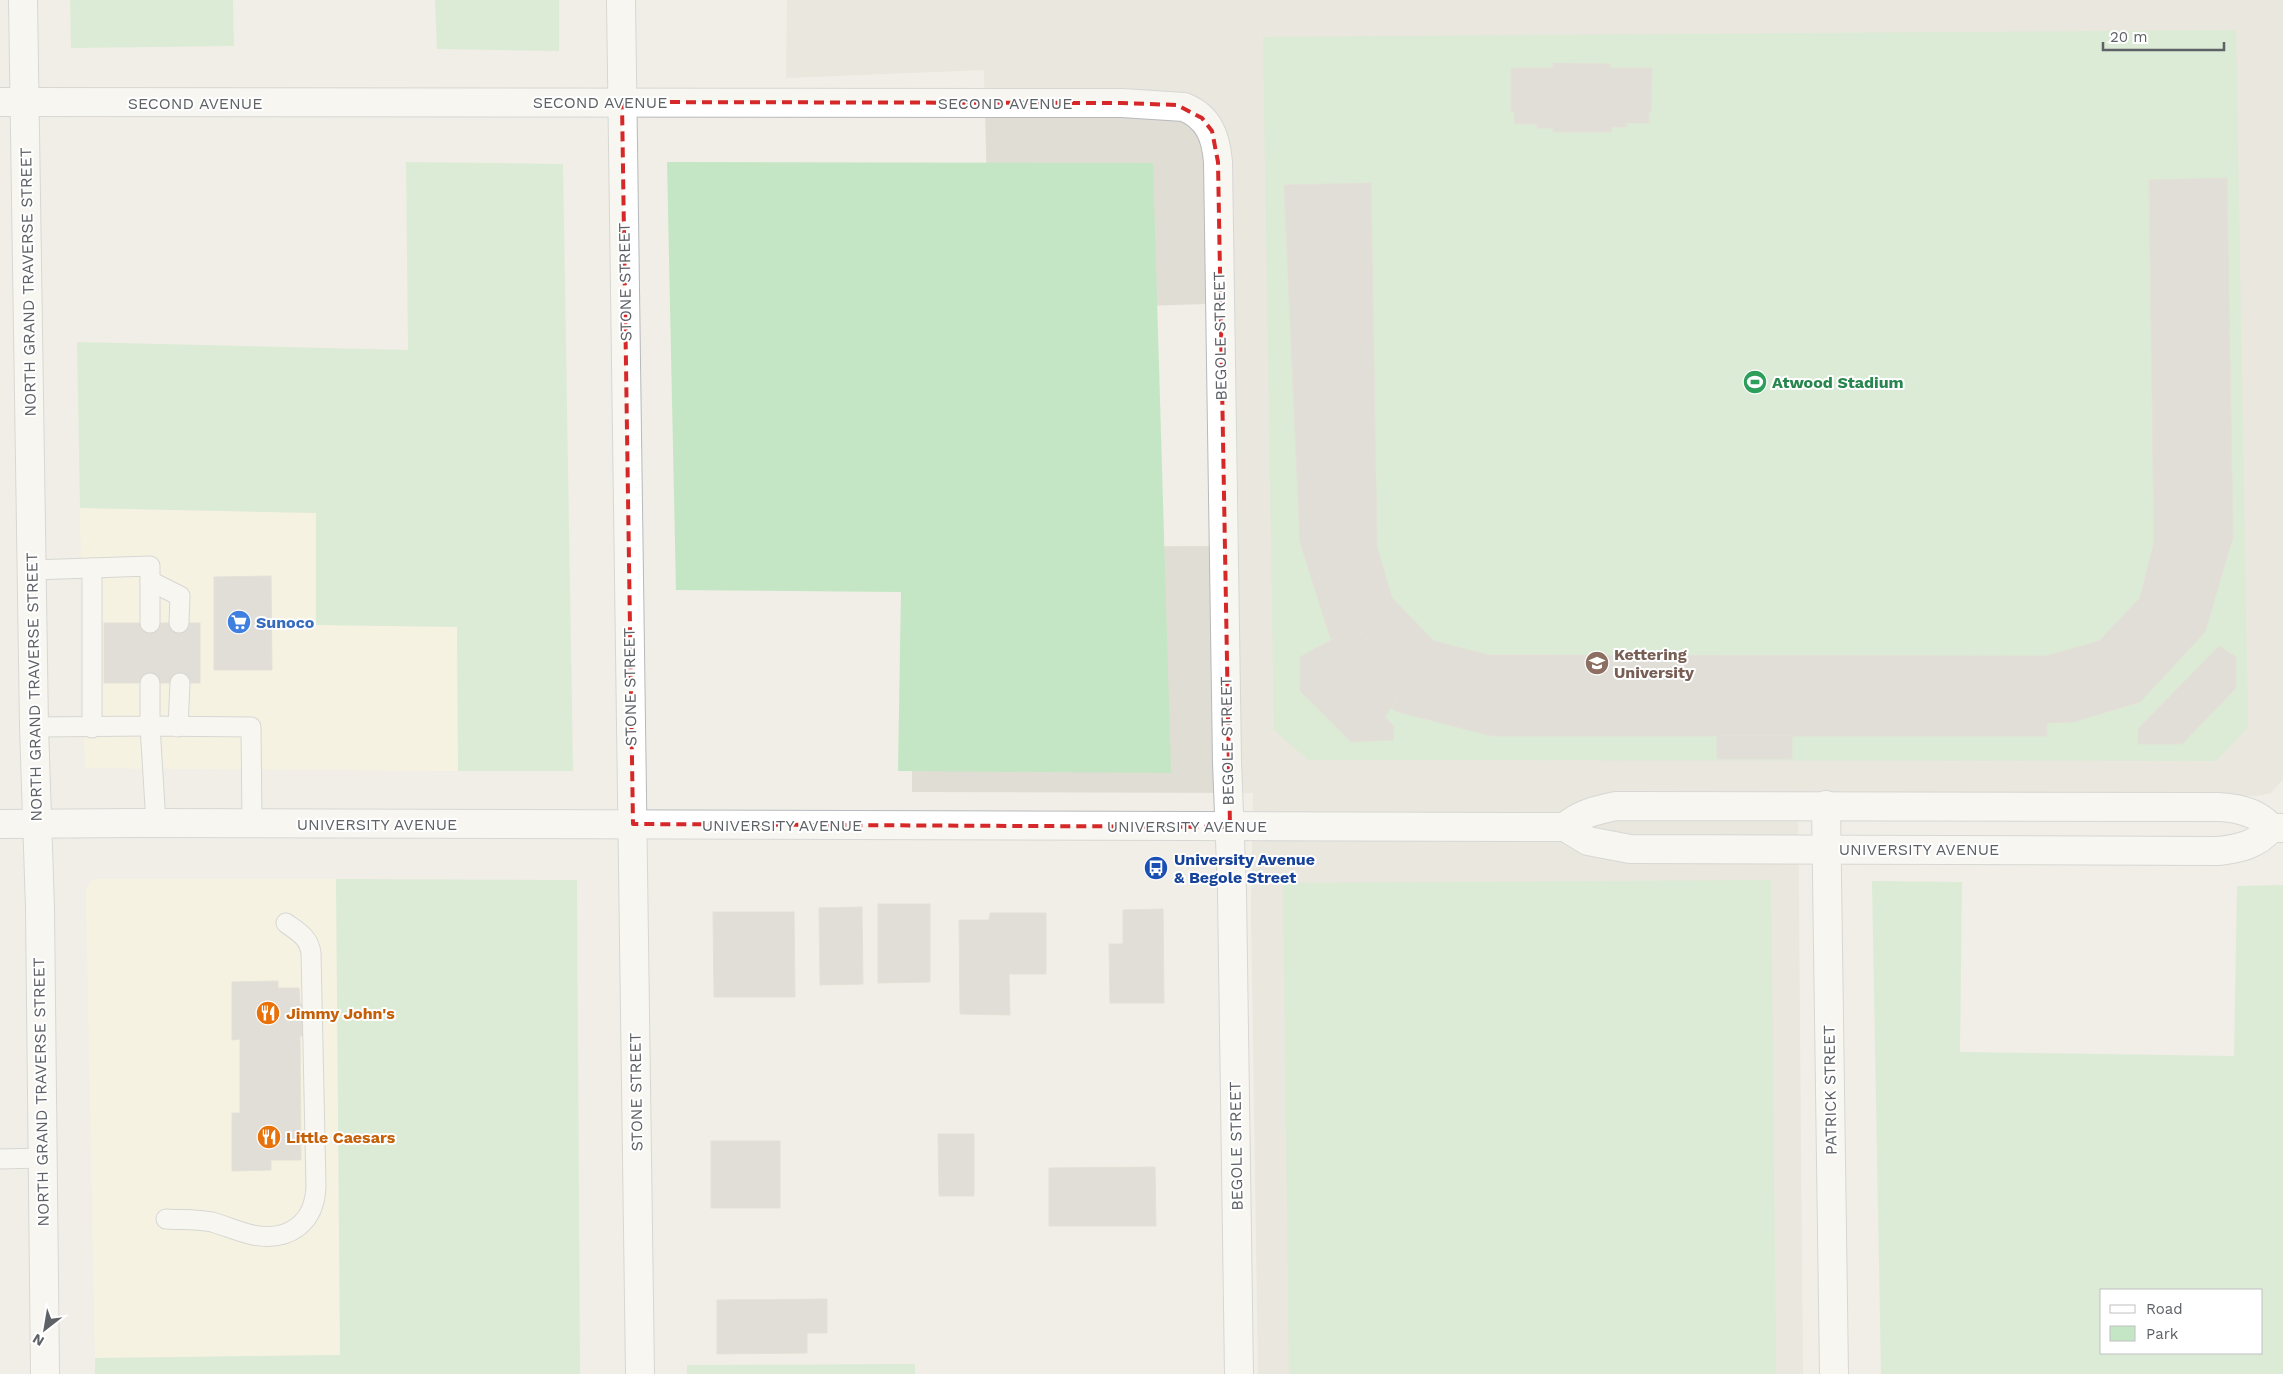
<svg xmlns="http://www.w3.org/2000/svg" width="2283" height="1374" font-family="'Work Sans',sans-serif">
<rect width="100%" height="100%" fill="#f0eee6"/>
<!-- commercial -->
<g fill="#fdf6de">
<path d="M80 508 316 513V625L457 626 458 771 85 768Z"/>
<path d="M94 879H336L340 1355 95 1358 86 889Z"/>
</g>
<!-- education -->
<path fill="#e0ddd4" d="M787 0H2283V779L2271 793 2257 796 1798 795 1803 1374H1258L1251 909 1253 793 912 792V547L1239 546 1235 303 990 311 984 70 786 78Z"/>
<!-- green -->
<g fill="#c4e6c4" fill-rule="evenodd">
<path d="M70 0H233L234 46 71 48Z"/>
<path d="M435 0H559V51L437 49Z"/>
<path d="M2236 30 2248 727 2216 761 1308 760 1274 730 1263 37Z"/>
<path d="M406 162 563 164 573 771H458L457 627 316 625V513L80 508 77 342 408 350Z"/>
<path d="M667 162 1153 163 1171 773 898 771 901 592 676 590Z"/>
<path d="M336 879 577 880 580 1374H95V1358L340 1355Z"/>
<path d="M1771 880 1776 1374H1289L1283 883Z"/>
<path d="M1872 881 1962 882 1960 1052 2234 1056 2237 886 2283 885V1374H1881ZM2102 1290H2262V1353H2102Z"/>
<path d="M915 1364V1374H687V1365Z"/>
</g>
<!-- building -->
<g fill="#ccc9c4" stroke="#d4d0c5">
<path d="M1553 63 1610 64V68H1652L1651 112H1649V123H1626L1627 127H1611L1612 132H1553V128H1537V124H1515L1514 112H1511V68H1553Z"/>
<path d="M2227 178 2233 537 2205 632 2140 702 2073 722 2047 723V736H1492L1398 712 1391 708 1408 679 1355 627 1332 640 1329 634 1300 542 1284 185 1371 183 1377 547 1392 598 1434 641 1489 655 2046 656 2099 641 2140 598 2154 542 2149 180Z"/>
<path d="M271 576 272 670H214V577Z"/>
<rect x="104" y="623" width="96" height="60"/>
<path d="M1355 627 1408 679 1385 717 1394 726 1393 740 1351 742 1300 691V657Z"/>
<path d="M2219 646 2236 657V688L2182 744H2138V729Z"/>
<rect x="1717" y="736" width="75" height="23"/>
<path d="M878 904H930V982L878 983Z"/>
<path d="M862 907 863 984 820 985 819 908Z"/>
<path d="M1163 909 1164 1003H1110L1109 944H1123V910Z"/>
<path d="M713 912H794L795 997H714Z"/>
<path d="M990 913H1046V974H1009L1010 1015 960 1014 959 920H989Z"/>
<path d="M278 981V988H299L300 1004H310V1036H300L301 1160H271V1170L232 1171V1113H240V1039L232 1040V982Z"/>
<path d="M938 1134H974V1196H939Z"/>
<rect x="711" y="1141" width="69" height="67"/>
<path d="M1155 1167 1156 1226H1049V1168Z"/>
<path d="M827 1299V1333H807V1353L717 1354V1300Z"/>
</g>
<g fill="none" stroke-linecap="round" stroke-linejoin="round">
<!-- lane casing -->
<g stroke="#b7b9bd" stroke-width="21">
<g id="lane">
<path d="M92 568V728"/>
<path d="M32 570 150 566V623"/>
<path d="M150 581 180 596 179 623"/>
<path d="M34 727 150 726V683"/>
<path d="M178 727 180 683"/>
<path d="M156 823 150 726 251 727 252 823"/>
<path d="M0 1159 42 1158"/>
<path d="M166 1219C181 1220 197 1219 212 1222 226 1226 239 1232 253 1235 289 1242 315 1223 316 1186L311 953C309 937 298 932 286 923"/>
</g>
</g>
<!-- street casing -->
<g stroke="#b7b9bd" stroke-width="30">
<g id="street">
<path d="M621 0 640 1374"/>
<path d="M0 102 1122 103 1184 107C1209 117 1216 137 1218 162L1227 762 1232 892 1239 1374"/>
<path d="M1826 805 1834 1374"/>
</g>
</g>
<!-- secondary casing -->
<g stroke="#b8bbc0" stroke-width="30">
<g id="secondary">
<path d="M23 0 34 727 40 908 45 1374"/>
<path d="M0 824 134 823 1565 827 1588 841 1630 849 2218 851C2238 849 2257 845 2271 828H2283"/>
<path d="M1565 827C1579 814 1597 810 1616 806L2219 807C2238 808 2259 813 2271 828"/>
</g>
</g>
<!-- lane -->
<use href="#lane" stroke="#fff" stroke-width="19"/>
<!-- street -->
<use href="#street" stroke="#fff" stroke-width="28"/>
<!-- secondary -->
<use href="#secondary" stroke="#fff" stroke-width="28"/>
</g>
<!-- marked area -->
<path d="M0 0H2283V1374H0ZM622 102 1122 103 1177 105 1202 118 1212 131 1218 162 1230 827 633 824Z" fill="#f0eee6" fill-opacity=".55" fill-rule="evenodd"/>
<path fill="none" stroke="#d62828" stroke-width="4" stroke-dasharray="10 6" stroke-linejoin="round" d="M622 102 1122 103 1177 105 1202 118 1212 131 1218 162 1230 827 633 824Z"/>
<!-- icons -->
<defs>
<g id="stadium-disc" transform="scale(1.25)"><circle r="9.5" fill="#2e9e5b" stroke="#fff"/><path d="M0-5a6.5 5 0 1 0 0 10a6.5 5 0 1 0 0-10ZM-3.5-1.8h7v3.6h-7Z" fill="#fff"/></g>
<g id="supermarket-disc" transform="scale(1.25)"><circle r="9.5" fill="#3f7fe0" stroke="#fff"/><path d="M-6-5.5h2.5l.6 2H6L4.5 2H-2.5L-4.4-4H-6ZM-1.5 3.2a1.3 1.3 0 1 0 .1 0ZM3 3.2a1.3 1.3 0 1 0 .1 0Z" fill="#fff"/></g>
<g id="university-disc" transform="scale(1.25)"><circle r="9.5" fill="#8d6e63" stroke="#fff"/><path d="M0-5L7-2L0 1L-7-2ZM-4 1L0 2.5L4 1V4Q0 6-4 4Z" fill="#fff"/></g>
<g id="bus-disc" transform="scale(1.25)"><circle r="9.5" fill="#1a4fb4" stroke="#fff"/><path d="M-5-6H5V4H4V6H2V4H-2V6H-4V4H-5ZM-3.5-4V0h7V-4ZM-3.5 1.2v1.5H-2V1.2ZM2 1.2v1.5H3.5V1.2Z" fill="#fff"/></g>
<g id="restaurant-disc" transform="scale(1.25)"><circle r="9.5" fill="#e8710a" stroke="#fff"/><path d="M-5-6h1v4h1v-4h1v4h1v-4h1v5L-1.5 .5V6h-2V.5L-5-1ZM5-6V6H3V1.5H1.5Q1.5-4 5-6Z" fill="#fff"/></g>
</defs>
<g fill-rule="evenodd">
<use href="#stadium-disc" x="1755" y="382"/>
<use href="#supermarket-disc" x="239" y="622"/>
<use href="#university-disc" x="1597" y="663"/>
<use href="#bus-disc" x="1156" y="868"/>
<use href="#restaurant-disc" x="268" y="1013"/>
<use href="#restaurant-disc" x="269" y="1137"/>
</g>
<g text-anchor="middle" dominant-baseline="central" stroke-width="4" stroke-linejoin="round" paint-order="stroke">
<!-- street labels -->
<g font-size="16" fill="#5e6266" stroke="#fff">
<text x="600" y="102">SECOND AVENUE</text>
<text x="195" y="103">SECOND AVENUE</text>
<text x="1005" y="103">SECOND AVENUE</text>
<text transform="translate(28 282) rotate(-91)">NORTH GRAND TRAVERSE STREET</text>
<text transform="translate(625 282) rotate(-91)">STONE STREET</text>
<text transform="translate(1220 336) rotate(-91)">BEGOLE STREET</text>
<text transform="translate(34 687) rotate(-91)">NORTH GRAND TRAVERSE STREET</text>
<text transform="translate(630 687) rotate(-91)">STONE STREET</text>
<text transform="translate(1227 741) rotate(-91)">BEGOLE STREET</text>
<text x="377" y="824">UNIVERSITY AVENUE</text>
<text x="782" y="825">UNIVERSITY AVENUE</text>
<text x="1187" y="826">UNIVERSITY AVENUE</text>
<text x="1919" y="849">UNIVERSITY AVENUE</text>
<text transform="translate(1830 1090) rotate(-91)">PATRICK STREET</text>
<text transform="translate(41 1092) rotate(-91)">NORTH GRAND TRAVERSE STREET</text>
<text transform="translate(636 1092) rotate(-91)">STONE STREET</text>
<text transform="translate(1236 1146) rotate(-91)">BEGOLE STREET</text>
</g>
<!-- leisure labels -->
<g font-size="16" font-weight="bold" fill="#27864d" stroke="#fff" text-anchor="start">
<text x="1772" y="382">Atwood Stadium</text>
</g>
<!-- shop labels -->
<g font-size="16" font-weight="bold" fill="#366cbe" stroke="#fff" text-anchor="start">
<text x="256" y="622">Sunoco</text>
</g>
<!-- education labels -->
<g font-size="16" font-weight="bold" fill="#785e54" stroke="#fff" text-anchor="start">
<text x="1614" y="654">Kettering<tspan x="1614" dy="18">University</tspan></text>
</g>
<!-- transit labels -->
<g font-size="16" font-weight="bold" fill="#164399" stroke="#fff" text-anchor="start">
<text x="1174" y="859">University Avenue<tspan x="1174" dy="18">&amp; Begole Street</tspan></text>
</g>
<!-- food labels -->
<g font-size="16" font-weight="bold" fill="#c56008" stroke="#fff" text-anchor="start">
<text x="286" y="1013">Jimmy John's</text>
<text x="286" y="1137">Little Caesars</text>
</g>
</g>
<!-- legend -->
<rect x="2100" y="1289" width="162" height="65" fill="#ffffff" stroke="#bfc0c2"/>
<rect x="2110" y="1305" width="25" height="8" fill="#ffffff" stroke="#bfc0c2"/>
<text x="2146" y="1314" font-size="15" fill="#5e6266">Road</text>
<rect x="2110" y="1326" width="25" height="15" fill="#c4e6c4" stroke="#bfc0c2"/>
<text x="2146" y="1339" font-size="15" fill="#5e6266">Park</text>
<!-- north arrow -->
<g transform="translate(45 1329) rotate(211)" stroke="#ffffff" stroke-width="4" paint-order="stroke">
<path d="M0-4L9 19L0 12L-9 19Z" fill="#5e6266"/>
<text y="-8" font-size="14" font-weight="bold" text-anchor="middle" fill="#5e6266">N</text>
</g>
<!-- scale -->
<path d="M2103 42v8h121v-8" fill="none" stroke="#5e6266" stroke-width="2.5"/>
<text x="2110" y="42" font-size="15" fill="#5e6266" stroke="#ffffff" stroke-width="4" paint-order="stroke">20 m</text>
</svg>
